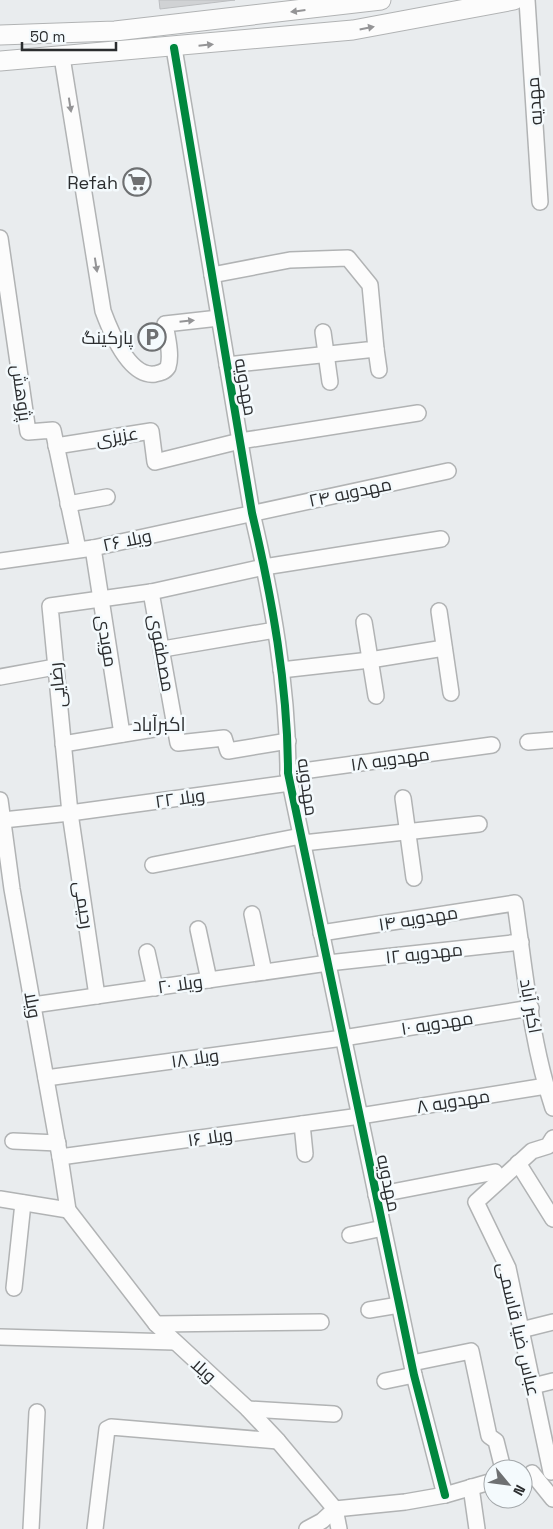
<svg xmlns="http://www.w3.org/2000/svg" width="553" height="1529" font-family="'Space Grotesk',Cairo,sans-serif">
<defs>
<filter id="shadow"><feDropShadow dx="4" dy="-4" stdDeviation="0" flood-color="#0004"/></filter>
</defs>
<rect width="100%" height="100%" fill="#e9ecee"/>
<!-- building -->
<path fill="#d0d2d4" stroke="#bcbec0" filter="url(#shadow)" d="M159 0H235L160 9Z"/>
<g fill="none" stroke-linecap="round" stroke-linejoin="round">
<!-- minor casing -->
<g stroke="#b1b3b4" stroke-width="18">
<g id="minor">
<path d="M527 0 540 202"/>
<path d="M174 48 252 513C272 598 288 686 288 773L414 1375 445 1495"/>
<path d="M62 57 103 311C110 330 129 378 155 374 160 373 165 372 168 367 172 355 167 336 165 324L219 318"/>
<path d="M0 238 28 432 53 430 78 549"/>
<path d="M212 275 290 260 348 258 370 285 376 349 227 365"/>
<path d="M323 332 330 382"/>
<path d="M376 349 379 370"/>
<path d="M56 446 151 431 155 462 240 441 418 413"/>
<path d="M68 504 107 497"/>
<path d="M93 548 122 734"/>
<path d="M0 561 93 548 448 471"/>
<path d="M151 592 178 743 224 738 228 751 288 741"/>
<path d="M439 611 451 693"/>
<path d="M364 622 376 696"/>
<path d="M163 649 275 630"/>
<path d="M281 670 370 660 444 648"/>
<path d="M0 677 55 667"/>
<path d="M528 742 553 740"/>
<path d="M63 744 154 729"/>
<path d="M288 773 492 745"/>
<path d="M403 798 414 878"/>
<path d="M0 800 12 889 60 1157 68 1210 156 1324 248 1409 278 1441 335 1509 339 1529"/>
<path d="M3 820 70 813 290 783"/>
<path d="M303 843 479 824"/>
<path d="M153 865 301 836"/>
<path d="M252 914 264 972"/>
<path d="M198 929 209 980"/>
<path d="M321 933 515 903C525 971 531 1043 553 1108"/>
<path d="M147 952 155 988"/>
<path d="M97 996 70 813 50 606 151 592 264 567 441 539"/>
<path d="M33 1005 328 963 521 942"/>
<path d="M46 1078 343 1038 531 1008"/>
<path d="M302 1124 305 1154"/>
<path d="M13 1141 58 1143"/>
<path d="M60 1157 360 1116 546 1086"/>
<path d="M518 1163 553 1219"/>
<path d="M376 1195 495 1172 500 1179"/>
<path d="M0 1199 68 1210"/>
<path d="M350 1235 383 1228"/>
<path d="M14 1288 23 1203"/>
<path d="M369 1310 399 1305"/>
<path d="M156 1324 321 1322"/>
<path d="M521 1330 553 1322"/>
<path d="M0 1337 174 1342"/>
<path d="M412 1363 471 1351 489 1436 496 1441 503 1469"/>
<path d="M385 1381 414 1375"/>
<path d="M533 1386 553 1381"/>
<path d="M248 1409 334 1414"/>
<path d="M551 1472 508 1268 476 1202 532 1151 548 1146 553 1138"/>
<path d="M532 1473 553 1499"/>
<path d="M471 1487 477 1529"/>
<path d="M31 1529 37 1412"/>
<path d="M95 1529 107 1429 111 1427 278 1441"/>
<path d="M307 1529 322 1521 335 1509 405 1502 445 1495 493 1481"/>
</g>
</g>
<!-- major casing -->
<g stroke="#b1b3b4" stroke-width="21">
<g id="major">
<path d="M0 35 115 31 381 0"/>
<path d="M0 61 353 30 514 0"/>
</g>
</g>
<!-- minor -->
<use href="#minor" stroke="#fcfcfc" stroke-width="15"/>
<!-- major -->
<use href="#major" stroke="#fcfcfc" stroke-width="19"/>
<!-- cycleway casing -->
<g stroke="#f4fafd" stroke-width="11">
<path id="cycleway" d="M174 48 252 513C272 598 288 686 288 773L414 1375 445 1495"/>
</g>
<!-- cycleway -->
<use href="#cycleway" stroke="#00873e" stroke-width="8"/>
</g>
<!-- one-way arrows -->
<defs><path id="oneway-solid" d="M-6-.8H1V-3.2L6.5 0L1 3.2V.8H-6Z" transform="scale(1.25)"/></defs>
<g fill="#949496">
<use href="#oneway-solid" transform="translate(298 11) rotate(173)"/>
<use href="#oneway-solid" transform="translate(367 28) rotate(-11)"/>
<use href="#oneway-solid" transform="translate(206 45) rotate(-6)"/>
<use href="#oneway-solid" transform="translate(70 105) rotate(81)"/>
<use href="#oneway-solid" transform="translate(96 265) rotate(81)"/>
<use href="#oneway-solid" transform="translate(187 321) rotate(-6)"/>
</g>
<!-- icons -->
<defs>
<g id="supermarket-ring" transform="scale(1.4375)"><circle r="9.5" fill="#f4fafd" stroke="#6e7072" stroke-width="1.5"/><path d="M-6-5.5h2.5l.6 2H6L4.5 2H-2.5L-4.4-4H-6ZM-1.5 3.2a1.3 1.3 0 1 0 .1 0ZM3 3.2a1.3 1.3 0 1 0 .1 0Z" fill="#6e7072"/></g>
<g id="parking-ring" transform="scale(1.4375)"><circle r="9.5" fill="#f4fafd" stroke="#6e7072" stroke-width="1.5"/><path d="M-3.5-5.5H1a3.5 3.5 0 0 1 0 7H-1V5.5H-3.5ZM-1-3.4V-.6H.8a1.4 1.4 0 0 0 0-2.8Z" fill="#6e7072"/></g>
</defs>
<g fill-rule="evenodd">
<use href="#supermarket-ring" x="137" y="182"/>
<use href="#parking-ring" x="152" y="337"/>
</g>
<g text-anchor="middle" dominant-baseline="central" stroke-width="5" stroke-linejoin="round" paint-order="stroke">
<!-- street labels -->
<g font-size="18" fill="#2b2d2f" stroke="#f4fafd">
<text transform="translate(534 101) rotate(-94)">مهديه</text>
<text transform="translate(246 387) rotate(80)">مهدویه</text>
<text transform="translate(22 393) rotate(82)">پژوهش</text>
<text transform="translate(117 436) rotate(-9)">عزیزی</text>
<text transform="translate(350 492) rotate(-12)">مهدویه ۲۴</text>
<text transform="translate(127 540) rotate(-12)">ویلا ۲۶</text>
<text transform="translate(107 641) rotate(81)">مویدی</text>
<text transform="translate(162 653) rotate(80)">مصطفوی</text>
<text transform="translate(57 685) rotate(-96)">رضایی</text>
<text transform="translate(390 759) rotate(-8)">مهدویه ۱۸</text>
<text transform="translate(308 787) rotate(82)">مهدویه</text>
<text transform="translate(180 798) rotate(-8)">ویلا ۲۲</text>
<text transform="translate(84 905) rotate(81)">رحیمی</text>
<text transform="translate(418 918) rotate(-9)">مهدویه ۱۴</text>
<text transform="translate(424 953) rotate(-6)">مهدویه ۱۲</text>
<text transform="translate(180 984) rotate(-8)">ویلا ۲۰</text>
<text transform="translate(33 1005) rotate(80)">ویلا</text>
<text transform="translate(531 1006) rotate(80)">اکبر آباد</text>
<text transform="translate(437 1023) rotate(-9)">مهدویه ۱۰</text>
<text transform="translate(195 1058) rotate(-8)">ویلا ۱۸</text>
<text transform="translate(453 1101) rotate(-9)">مهدویه ۸</text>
<text transform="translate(210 1137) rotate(-8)">ویلا ۱۶</text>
<text transform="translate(389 1183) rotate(78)">مهدویه</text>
<text transform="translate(519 1329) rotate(77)">عباس ضیا قاسمی</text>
<text transform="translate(204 1370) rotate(42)">ویلا</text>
</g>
<!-- poi labels -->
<g font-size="18" fill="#2b2d2f" stroke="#f4fafd" text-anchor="end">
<text x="118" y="182">Refah</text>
<text x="133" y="337">پارکینگ</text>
</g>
<!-- neighbourhood labels -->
<g font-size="19" fill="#2b2d2f" stroke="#f4fafd">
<text x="159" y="724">اکبرآباد</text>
</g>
</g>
<!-- north arrow -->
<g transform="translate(508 1484) rotate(119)"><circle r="24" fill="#f4fafd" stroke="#a4a8ab"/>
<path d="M0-4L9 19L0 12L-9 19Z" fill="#6e7072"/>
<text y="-8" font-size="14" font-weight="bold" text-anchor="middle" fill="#2b2d2f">N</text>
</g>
<!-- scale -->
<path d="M22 42v8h94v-8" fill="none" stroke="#2b2d2f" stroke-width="2.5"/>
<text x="30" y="42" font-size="15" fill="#2b2d2f" stroke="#f4fafd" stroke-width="4" paint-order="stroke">50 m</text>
</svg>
